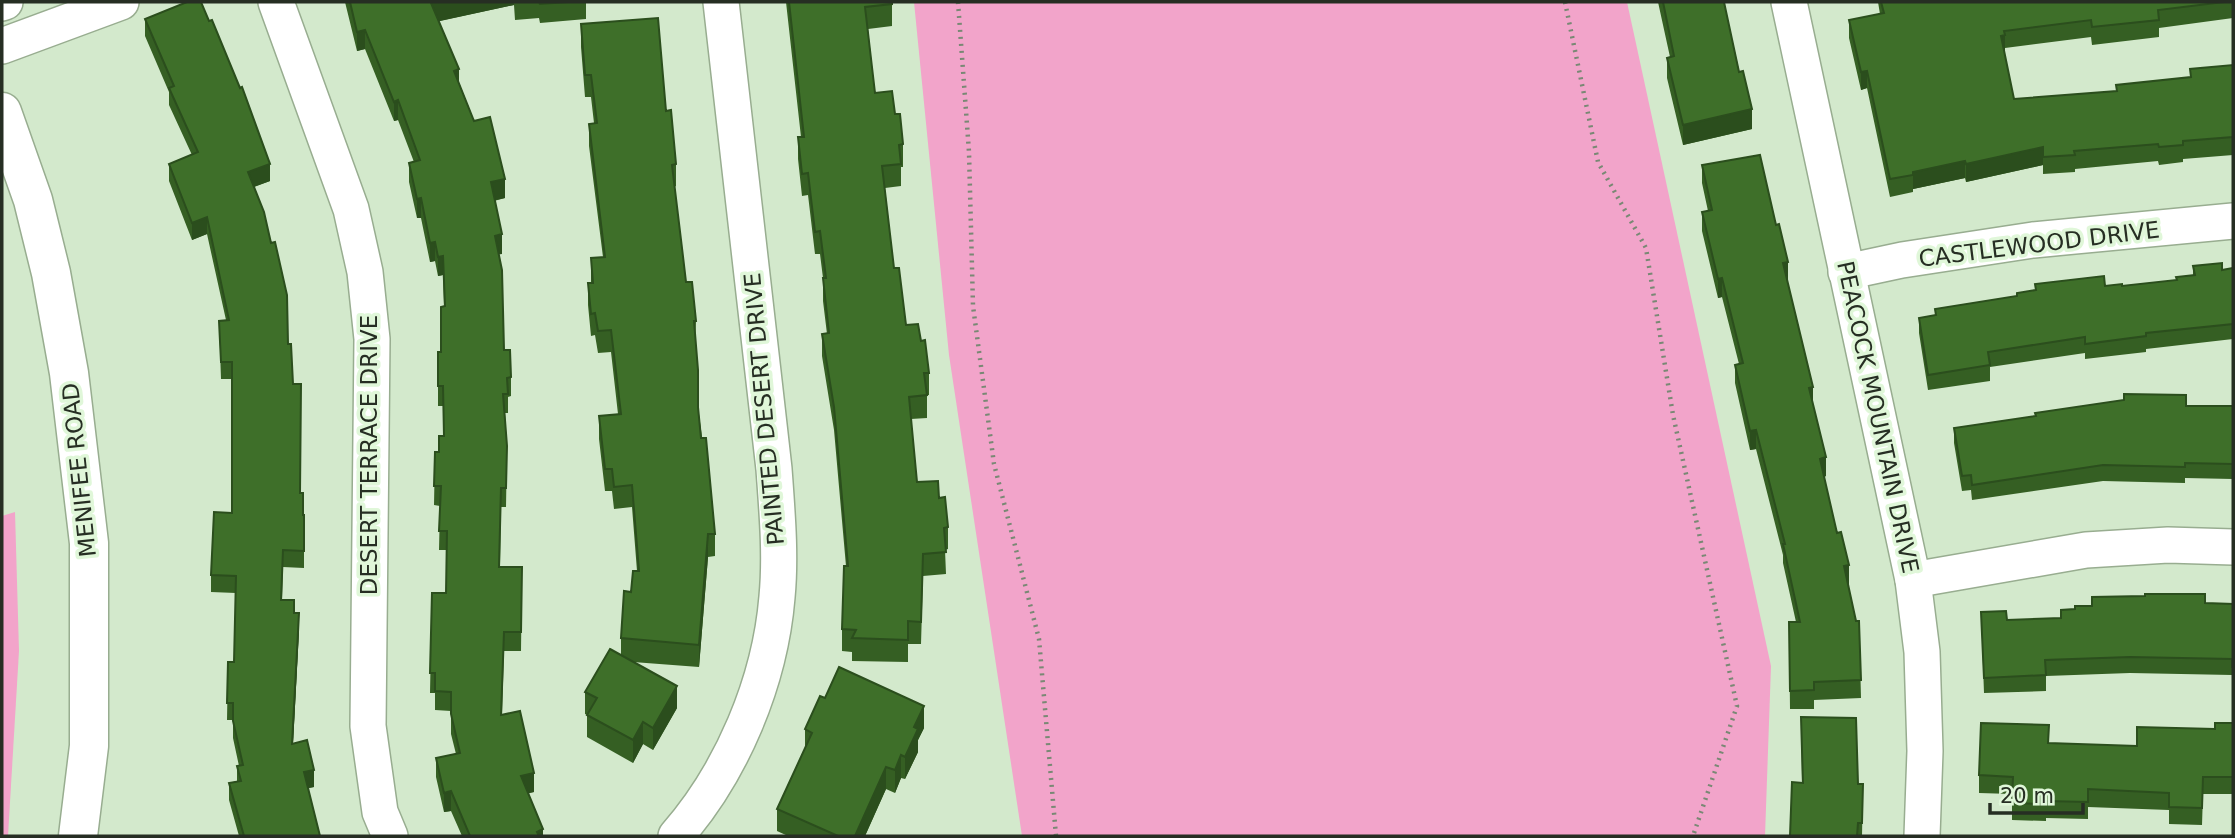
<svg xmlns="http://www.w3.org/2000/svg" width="2235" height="838" font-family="'DejaVu Sans',sans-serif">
<rect width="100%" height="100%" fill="#d3e9cc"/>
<!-- green -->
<g fill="#f2a4ca">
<path d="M914 2H1627L1771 666 1765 836H1022L949 355Z"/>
<path d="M15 512 19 651 8 836H2V516Z"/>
</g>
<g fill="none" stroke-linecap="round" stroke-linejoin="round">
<!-- street casing -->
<g stroke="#98ad90" stroke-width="38">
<g id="street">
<path d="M276 2 351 209 365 272 372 339 368 726 380 812 390 836"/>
<path d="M1789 2 1913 580 1922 652 1925 751 1922 836"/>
<path d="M2 3 5 2"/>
<path d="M2 46 121 2"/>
<path d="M1846 272 1902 260 2033 240 2233 221"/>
<path d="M1913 580 2086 550 2168 545 2233 547"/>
<path d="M676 836C732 772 770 682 777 597 781 555 777 511 774 469L721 2"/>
</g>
</g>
<!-- primary casing -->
<g stroke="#98ad90" stroke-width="41">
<path id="primary" d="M2 112 33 200 51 273 69 373 89 543V746L78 836"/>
</g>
<!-- path -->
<g stroke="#798874" stroke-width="4.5" stroke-dasharray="2 5" stroke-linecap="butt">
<path d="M958 2 969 152 973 306 994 464 1039 639 1056 836"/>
<path d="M1565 2 1598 162 1646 248 1673 415 1737 706 1693 836"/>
</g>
<!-- street -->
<use href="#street" stroke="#fff" stroke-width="35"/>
<!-- primary -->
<use href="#primary" stroke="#fff" stroke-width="38"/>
</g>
<!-- wall -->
<g fill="#355f23">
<path d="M345 2H586V19L540 23 539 18 515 20 514 5 439 21 459 83 505 198 494 201 502 254H499L504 350 511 377V396L508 397V413H505L507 446 506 507H501L500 567H522L521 651H504L502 715 534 792 528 793 543 836H462L451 811 444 812 436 777V758L456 754 451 734V711L435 710V693H430L432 593H446L447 550H439L440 506 434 505 435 452H439L444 436 443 406H438V371L441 352 444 306 443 275 438 276 435 261 430 262 421 218H417L409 182V163L414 162 398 120 394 121 365 49 357 51Z"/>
<path d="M786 2H892V26L868 29 875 93 895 114 903 144V167H901V186L885 188 894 268 906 325 921 341 929 373V395H927V418L911 419 917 482 939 498 948 527V549L945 550 946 574 923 576 921 644H908V662L852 661V652L842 651V629L846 566 834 430 822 356V334H827L823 301V278L820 254H815L808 195 802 196 798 159V137H801Z"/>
<path d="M1658 2H1724L1752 129 1683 145 1667 78V58L1670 57Z"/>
<path d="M1878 2H2233V18L2159 28V37L2092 45 2091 37 2005 48V53H2004L2014 99 2116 91V85L2190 77V69L2233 65V155L2183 159V162L2159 165 2158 161 2075 169V172L2043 174V165L1966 182 1965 178 1913 189V192L1890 197 1867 88 1861 90 1849 38V20L1880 14Z"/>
<path d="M145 19 270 181 254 187 288 344 303 515H304V568L283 567 282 600 294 613 299 630 293 744 314 787 308 788 320 836H239L229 800V783L237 781V766H239L233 738V720H227L228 662H234L236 593 211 592V575L232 513V379H221L219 321 226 320 207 234 192 240 169 181V164L192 155 169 105V92L145 36Z"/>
<path d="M581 24 666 111 676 164V186L674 187 686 282 696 321 695 343 698 407 715 534V556L708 557 699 667 633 662 677 708 653 750 643 744 633 763 587 737V715L585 714V692L621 655V638L631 592 637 571 632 507 614 509 612 491H605L599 439V416L618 414 611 352 598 353 595 335 591 336 588 305V283H591V258L603 257 589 146V124L594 123 591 97H585L581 47Z"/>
<path d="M1702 165 1788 280 1787 281 1813 405 1826 476 1824 477 1849 584H1848L1856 621H1859L1861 698 1814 700V709H1790L1789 622H1796L1783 563V555L1756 449 1750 450 1735 383V365L1739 364 1722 297 1718 298 1702 231V212L1708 211 1702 183Z"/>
<path d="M2193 266 2222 270 2233 268V339L2146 349V352L2085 359V353L1990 367V381L1928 390 1919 333V318L1935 315V309L2017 296V293L2035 290V284L2122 286 2176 280 2193 275Z"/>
<path d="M2186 406H2233V479L2185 478V483L2103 481 1972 500 1971 490 1962 491 1954 443V428Z"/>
<path d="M2205 603 2233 604V683H2232V675L2130 673 2046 676V691L1984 693 1981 612 2007 620 2061 618Z"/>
<path d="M825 698 924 728 918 740V752L905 779 901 778 895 793 886 789 865 836H788L777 831V809L805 748V729Z"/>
<path d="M1801 717 1858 784H1863L1862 836H1790L1802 783Z"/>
<path d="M2233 723V794H2203L2202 825 2169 824V810L2088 807V819L2046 818V821L2012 820V794L1979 793V775L2049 743 2137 746 2215 729Z"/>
</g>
<!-- shaded-wall -->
<g fill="#2b4e1d">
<path d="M439 2H514V5L431 23V3Z"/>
<path d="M365 30V49L357 51V32Z"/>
<path d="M2005 35V53L2001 54V36Z"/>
<path d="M459 69V89L454 71Z"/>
<path d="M1867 71V88L1861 90V72Z"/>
<path d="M398 100V120L394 121V102Z"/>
<path d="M1752 109V129L1683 145V125Z"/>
<path d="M2043 147V165L1966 182V164Z"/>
<path d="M1965 161V178L1913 189V172Z"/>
<path d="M270 164V181L248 189V172Z"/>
<path d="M505 179V198L491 201V182Z"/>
<path d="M421 198V218H417V199Z"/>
<path d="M207 217V234L192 240V223Z"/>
<path d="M502 234V254L495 255V236Z"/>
<path d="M435 242V261L430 262V243Z"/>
<path d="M443 256V275L438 276V257Z"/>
<path d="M1788 262V280L1783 282V263Z"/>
<path d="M1722 278V297L1718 298V279Z"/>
<path d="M1813 387V406L1809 388Z"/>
<path d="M1756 430V449L1750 450V431Z"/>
<path d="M1826 457V476L1820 478V459Z"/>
<path d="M708 534V557L699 667V645Z"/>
<path d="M1849 565V584L1844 585V566Z"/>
<path d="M299 613V630L292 761V744Z"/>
<path d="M677 686V708L653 750V728Z"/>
<path d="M924 706V728L918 740V752L905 779V757L914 727Z"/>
<path d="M643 722V744L633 763V740Z"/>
<path d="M901 755V778L895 793V770Z"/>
<path d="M886 767V789L865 836H855Z"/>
<path d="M314 770V787L304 789V772Z"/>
<path d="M534 773V792L521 795V776Z"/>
<path d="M451 791V811L444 812V793Z"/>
<path d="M543 829V836H537V832Z"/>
</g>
<!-- building -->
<g fill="#3e6f29" stroke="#2b4e1d" stroke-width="2">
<path d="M187 2H201L209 21 212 20 240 88 242 87 270 164 248 172 264 212 271 243 275 242 287 295 288 344H291L293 384H301L300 493H303V515H304V551L283 550 281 600H294V613H299L292 744 307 740 314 770 304 772 320 836H244L229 783 241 781 237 766 243 765 233 721V703H227L228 662H234L236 576 211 575 214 512 232 513V362H221L219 321 229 320 207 217 192 223 169 164 198 152 169 88 174 86 145 19Z"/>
<path d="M350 2H439L431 3 459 69 454 71 474 121 490 117 505 179 491 182 502 234 495 236 502 270 504 350H510L511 377 507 378 508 394H503L507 446 506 488H501L499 567H522L521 632H504L501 715 520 711 534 773 521 776 543 829 537 832 539 836H470L451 791 444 793 436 758 460 753 451 714V692L435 691V673H430L432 593H446L447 531H439L441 486H434L435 452H439V436H444L443 386H438V352H441V307L445 306 443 256 438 257 435 242 430 243 421 198 417 199 409 163 420 160 398 100 394 102 365 30 357 32Z"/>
<path d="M539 2H568L540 4Z"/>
<path d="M789 2H892V4L865 7 875 93 892 91 895 114H900L903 144 899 145 901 164 882 166 894 268H899L906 325 918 324 921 341 925 340 929 373H924L927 395 909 397 917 482 938 481 939 498 945 497 948 527 944 528 946 552 923 554 921 622 908 621V640L852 638 856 630 842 629 844 566H848L834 407 822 334 829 333 823 278H826L820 231 815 232 808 173 802 174 798 137H804Z"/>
<path d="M1663 2H1724L1739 72 1743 71 1752 109 1683 125 1667 58 1674 56Z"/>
<path d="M1881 2H2224L2158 10 2159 20 2092 27 2091 20 2004 31 2005 35 2001 36 2014 99 2117 91 2116 85 2191 77 2190 69 2233 65V137L2183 141V145L2159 147 2158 144 2074 151 2075 155 2043 157V147L1966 164 1965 161 1913 172V175L1890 179 1867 71 1861 72 1849 20 1884 13Z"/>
<path d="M658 18 666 111 671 110 676 164 672 165 682 248 686 282H692L696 321H694L698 370V407L701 438H706L715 534H708L699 645 621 638 624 591 631 592 633 571H639L632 485 614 487 612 469H605L599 416 621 414 611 330 598 331 595 313 591 314 588 283H593L591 258 605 257 589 124 597 123 591 75H585L581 24Z"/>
<path d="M1760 155 1776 225 1779 224 1788 262 1783 263 1813 387 1809 388 1826 457 1820 459 1837 533 1841 532 1849 565 1844 566 1856 621H1859L1861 680 1814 682V690L1790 691 1789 622H1800L1783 544H1785L1756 430 1750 431 1735 365 1743 363 1722 278 1718 279 1702 212 1712 210 1702 165Z"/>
<path d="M2222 263V270L2233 268V324L2146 333V336L2085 344V337L1988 352 1990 365 1928 375 1919 318 1936 315 1935 309 2017 296V293L2036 290 2035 284 2104 276 2105 286 2122 284V286L2177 280 2176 277 2195 275 2193 266Z"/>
<path d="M2124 394 2186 395V406H2233V464L2185 463V467L2103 465 1972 485 1971 475 1962 476 1954 428 2036 416 2035 413 2124 400Z"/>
<path d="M2145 594H2205V603L2233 604V667H2232V659L2130 657 2045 660 2046 675 1984 678 1981 612 2006 611 2007 620 2061 618V610L2075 609V606H2092V597L2145 596Z"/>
<path d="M610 649 677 686 653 728 643 722 633 740 587 715 597 698 585 692Z"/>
<path d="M839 667 924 706 914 727 918 729 905 757 901 755 895 770 886 767 855 836H838L777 809 812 733 805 729 820 696 825 698Z"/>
<path d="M1801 717 1856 718 1858 784H1863L1862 823H1858L1857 836H1790L1792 782 1803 783Z"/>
<path d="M1981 723 2049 725 2048 743 2137 746V727L2215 729V723H2233V777H2203L2202 808 2169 807V793L2088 789V802L2046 801V804L2012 803 2013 777 1979 775Z"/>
</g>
<g text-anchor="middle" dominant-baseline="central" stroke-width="7" stroke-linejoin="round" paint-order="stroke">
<!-- street labels -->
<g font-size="23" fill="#262e23" stroke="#e0f7d9">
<text transform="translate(2039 244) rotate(-7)">CASTLEWOOD DRIVE</text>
<text transform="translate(764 409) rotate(-95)">PAINTED DESERT DRIVE</text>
<text transform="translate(1878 417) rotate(78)">PEACOCK MOUNTAIN DRIVE</text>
<text transform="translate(369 455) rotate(-90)">DESERT TERRACE DRIVE</text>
<text transform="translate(79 470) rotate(-96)">MENIFEE ROAD</text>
</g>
</g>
<!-- border -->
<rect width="2235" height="838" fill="none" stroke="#262e23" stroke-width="7"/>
<!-- scale -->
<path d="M1990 803v10h93v-10" fill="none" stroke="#262e23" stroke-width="3.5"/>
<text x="2000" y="803" font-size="21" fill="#262e23" stroke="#e0f7d9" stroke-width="5" paint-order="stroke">20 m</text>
</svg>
